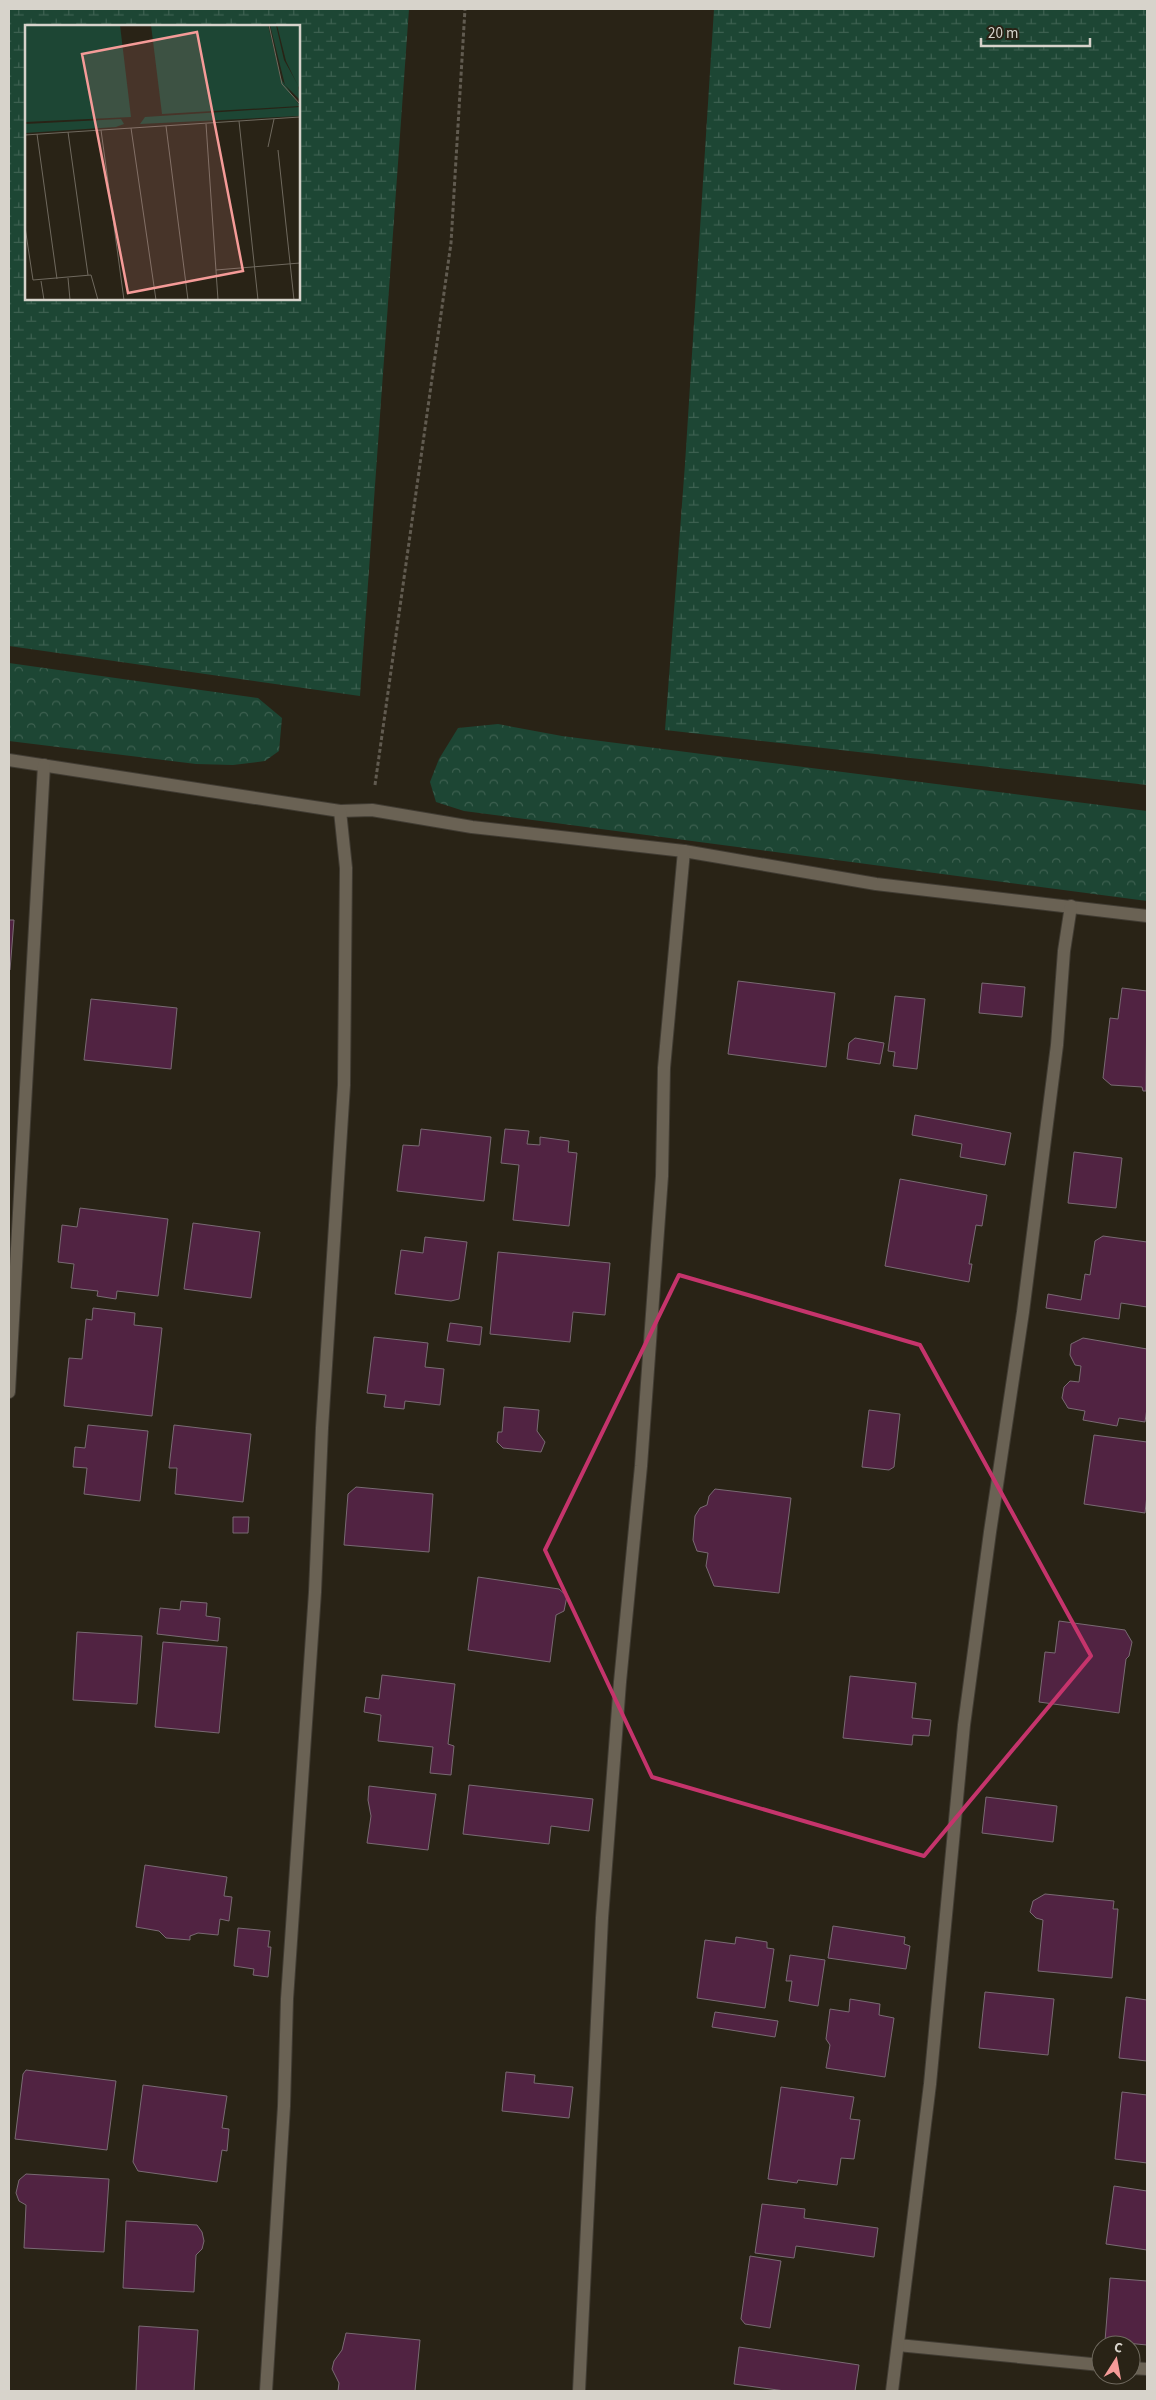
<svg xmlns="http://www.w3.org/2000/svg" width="1156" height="2400" font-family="'Source Sans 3',sans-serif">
<defs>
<pattern id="forest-crowns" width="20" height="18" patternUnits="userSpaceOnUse" patternTransform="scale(1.25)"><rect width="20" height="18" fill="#1d4634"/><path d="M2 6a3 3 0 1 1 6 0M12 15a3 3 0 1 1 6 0" fill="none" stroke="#3d6050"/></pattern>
<pattern id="wetland-marsh" width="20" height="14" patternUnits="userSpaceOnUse" patternTransform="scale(1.25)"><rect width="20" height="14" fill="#1d4634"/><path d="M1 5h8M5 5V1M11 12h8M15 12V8" fill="none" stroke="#3d6050"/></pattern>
</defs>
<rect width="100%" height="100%" fill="#292316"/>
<!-- forest -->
<g fill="url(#forest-crowns)">
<path d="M9 663 258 698 282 718 279 751 265 761 233 765 196 764 9 741Z"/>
<path d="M498 724 562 736 1147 811V901L464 811 436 802 430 782 439 759 458 728Z"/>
</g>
<!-- wetland -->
<g fill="url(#wetland-marsh)" fill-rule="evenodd">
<path d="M9 9H409L360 696 9 646ZM26 26H299V299H26Z"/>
<path d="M714 9H1147V785L665 730 685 464Z"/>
</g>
<!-- building -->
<g fill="#512342" stroke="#796a73">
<path d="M9 920H14L10 970 9 969Z"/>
<path d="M738 981 835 993 826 1067 728 1054Z"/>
<path d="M982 983 1025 987 1022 1017 979 1013Z"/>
<path d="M1122 988 1147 991 1146 1091H1143L1142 1087 1111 1085 1103 1078 1110 1018 1118 1019Z"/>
<path d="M895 996 925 999 917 1069 893 1066 895 1052 888 1051Z"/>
<path d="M91 999 177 1008 171 1069 84 1060Z"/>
<path d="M855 1038 884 1043 880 1064 847 1059 849 1043Z"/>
<path d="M915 1115 1011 1133 1005 1165 960 1157 962 1144 912 1135Z"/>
<path d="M421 1129 491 1137 484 1201 397 1191 403 1145 419 1146Z"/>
<path d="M505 1129 529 1131 527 1144 540 1145V1137L569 1141 568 1152 577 1153 569 1226 513 1220 519 1165 501 1163Z"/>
<path d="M1074 1152 1122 1158 1116 1208 1068 1203Z"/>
<path d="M900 1179 987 1195 982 1226 976 1225 969 1264H972L969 1282 885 1266Z"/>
<path d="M80 1208 168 1219 158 1296 117 1291 116 1299 97 1296 98 1291 71 1288 74 1264 58 1262 62 1225 77 1227Z"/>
<path d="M193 1223 260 1232 251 1298 184 1289Z"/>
<path d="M1103 1236 1147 1242V1307L1121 1303 1119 1319 1046 1308 1048 1294 1081 1300 1085 1274 1090 1275 1095 1241Z"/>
<path d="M425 1237 467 1242 459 1299 451 1301 395 1294 401 1250 423 1253Z"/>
<path d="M498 1252 610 1263 605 1315 573 1312 570 1342 490 1334Z"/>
<path d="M93 1308 135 1313 134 1325 162 1328 152 1416 64 1406 69 1358 82 1359 86 1319 92 1320Z"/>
<path d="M450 1323 482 1327 480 1345 447 1341Z"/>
<path d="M374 1337 428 1343 425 1367 444 1369 440 1405 405 1401 404 1409 384 1407 386 1395 367 1393Z"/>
<path d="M1083 1338 1147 1349V1408L1145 1422 1119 1418 1117 1426 1083 1420 1085 1411 1068 1408 1062 1398 1064 1387 1070 1381 1079 1382 1081 1366 1075 1365 1070 1355 1071 1344Z"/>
<path d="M504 1407 539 1410 537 1431 545 1442 541 1452 503 1448 497 1442 498 1432H502Z"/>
<path d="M869 1410 900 1414 894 1467 889 1470 862 1467Z"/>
<path d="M88 1425 148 1431 140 1501 84 1494 87 1468 73 1467 75 1447 85 1448Z"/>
<path d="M174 1425 251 1434 243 1502 175 1494 177 1468H169Z"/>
<path d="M1094 1435 1147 1442V1495L1145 1513 1084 1504Z"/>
<path d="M356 1487 433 1494 429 1552 344 1545 348 1494Z"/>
<path d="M715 1489 791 1498 779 1593 714 1586 706 1566 708 1553 697 1551 693 1540 695 1516 700 1508 707 1505 709 1496Z"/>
<path d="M233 1517H249L248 1533H233Z"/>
<path d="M478 1577 559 1589 567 1596 564 1611 556 1615 550 1662 468 1650Z"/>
<path d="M181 1601 207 1603 206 1616 220 1618 218 1641 157 1634 160 1608 180 1610Z"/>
<path d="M1059 1621 1125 1630 1132 1642 1129 1656 1126 1659 1119 1713 1039 1702 1045 1652 1055 1653Z"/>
<path d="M77 1632 142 1636 137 1704 73 1700Z"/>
<path d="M163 1642 227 1647 219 1733 155 1727Z"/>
<path d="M382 1675 455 1684 448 1744 454 1746 451 1775 430 1773 433 1747 378 1741 381 1715 364 1712 366 1697 379 1699Z"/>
<path d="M850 1676 916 1683 912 1718 931 1720 929 1736 913 1735 912 1745 843 1738Z"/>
<path d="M469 1785 593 1799 589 1831 551 1826 549 1844 463 1834Z"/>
<path d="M369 1786 436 1794 428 1850 367 1843 371 1816 368 1800Z"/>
<path d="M986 1797 1057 1806 1053 1842 982 1833Z"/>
<path d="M145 1865 227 1877 224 1896 232 1897 229 1921 220 1919 218 1935 198 1933 190 1936V1940L166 1938 159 1931 136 1927Z"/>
<path d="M1045 1894 1114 1901 1113 1909H1118L1112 1978 1038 1971 1043 1920 1036 1918 1030 1912 1033 1901Z"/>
<path d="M833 1926 905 1937 904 1944 910 1946 906 1969 828 1958Z"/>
<path d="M238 1928 270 1931 268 1947H271L268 1977 253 1975 254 1969 234 1966Z"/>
<path d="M736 1937 767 1942V1948L774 1949 765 2008 697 1998 705 1940 735 1944Z"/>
<path d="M790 1955 825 1960 818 2006 789 2001 792 1981H786Z"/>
<path d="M985 1992 1054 1999 1048 2055 979 2048Z"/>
<path d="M1126 1997 1147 2000V2061L1119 2058Z"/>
<path d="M850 1999 880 2004 879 2015 894 2018 885 2077 826 2068 830 2045 826 2039 830 2009 849 2012Z"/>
<path d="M715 2012 778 2021 775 2037 712 2027Z"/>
<path d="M26 2070 116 2081 107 2150 15 2139 23 2074Z"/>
<path d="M506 2072 535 2075 534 2083 573 2087 569 2118 502 2111Z"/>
<path d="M143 2085 227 2096 222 2128 229 2129 227 2151 222 2150 217 2182 138 2171 133 2162Z"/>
<path d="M781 2087 854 2097 850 2119 860 2120 854 2159 841 2158 837 2185 798 2180 797 2183 768 2179Z"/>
<path d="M1122 2092 1147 2095V2163L1115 2159Z"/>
<path d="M26 2174 109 2179 104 2252 24 2248 26 2205 19 2201 16 2193 19 2180Z"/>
<path d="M1114 2186 1147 2191V2250L1106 2244Z"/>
<path d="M762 2204 805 2209 804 2218 878 2228 874 2257 796 2246 794 2258 755 2253Z"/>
<path d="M126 2221 197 2225 202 2232 204 2241 202 2249 196 2255 194 2292 123 2288Z"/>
<path d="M750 2256 781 2261 770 2328 745 2324 741 2319Z"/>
<path d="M1110 2278 1147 2281V2345L1105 2341Z"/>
<path d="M139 2326 198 2330 194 2391H136Z"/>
<path d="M346 2333 420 2340 415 2391H338L339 2383 332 2369 334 2361 342 2350Z"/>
<path d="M739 2347 859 2365 855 2391H785L734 2384Z"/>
</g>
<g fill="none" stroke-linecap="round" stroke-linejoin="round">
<!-- minor casing -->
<g stroke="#413c33" stroke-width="14">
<g id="minor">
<path d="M9 760 340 811 372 810 472 827 684 851 876 884 1147 916"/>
<path d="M9 1392 44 765"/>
<path d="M898 2345 1101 2365"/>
<path d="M1131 2368 1147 2369"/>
<path d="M266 2391 284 2106 287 1999 315 1592 322 1428 344 1085 346 868 340 811"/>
<path d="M579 2391 602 1918 620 1682 641 1466 662 1176 664 1068 684 851"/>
<path d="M892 2391 930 2084 964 1725 990 1532 1023 1312 1057 1045 1064 951 1071 906"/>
</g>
</g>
<!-- path -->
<path stroke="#615b50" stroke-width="3" stroke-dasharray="4 2.5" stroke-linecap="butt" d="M375 785 451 243 465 9"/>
<!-- minor -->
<use href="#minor" stroke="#6a6254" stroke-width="12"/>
</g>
<!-- marked area -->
<path fill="none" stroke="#c5346c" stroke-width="4" stroke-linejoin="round" d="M679 1275 920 1345 1091 1656 924 1856 652 1777 545 1550Z"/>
<!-- overview -->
<g transform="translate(25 25)">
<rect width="275" height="275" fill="#292316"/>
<path d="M245 0H251L259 35 273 60 275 75 260 60ZM275 82V91L115 99 120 92ZM96 94 99 99 91 102 0 108V99Z" fill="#1d4634"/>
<path d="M0 0H95L106 92 0 97ZM126 0H243L256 54 275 81 137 89ZM252 0H275V65L261 36Z" fill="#1d4634"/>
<path fill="none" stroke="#6f695e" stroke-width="1" d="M244 0 257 59 275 79M214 96 233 275M181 99 193 275M141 101 163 275M106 103 131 275M76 105 99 275M43 107 63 250M12 109 32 254M0 110 275 92M243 122 249 94M253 125 269 275M0 202 8 255 66 250 73 275M191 245 275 238M43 253 45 275M16 256 19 275"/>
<path fill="#f59b98" fill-opacity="0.15" stroke="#f59b98" stroke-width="2.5" d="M172 7 218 246 103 268 57 29Z"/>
<rect width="275" height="275" fill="none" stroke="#d7d3cb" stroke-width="2.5"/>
</g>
<!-- border -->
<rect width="1156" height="2400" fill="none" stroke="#d7d3cb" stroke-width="20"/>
<!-- north arrow -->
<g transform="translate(1116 2360) rotate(11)"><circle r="24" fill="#292316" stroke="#6f695e"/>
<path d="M0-4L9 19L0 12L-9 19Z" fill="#f59b98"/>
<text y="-8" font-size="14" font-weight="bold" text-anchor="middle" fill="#d7d3cb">С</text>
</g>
<!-- scale -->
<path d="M981 38v8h109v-8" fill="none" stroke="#d7d3cb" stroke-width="2.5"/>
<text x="988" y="38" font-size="15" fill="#d7d3cb" stroke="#292316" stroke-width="4" paint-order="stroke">20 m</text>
</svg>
